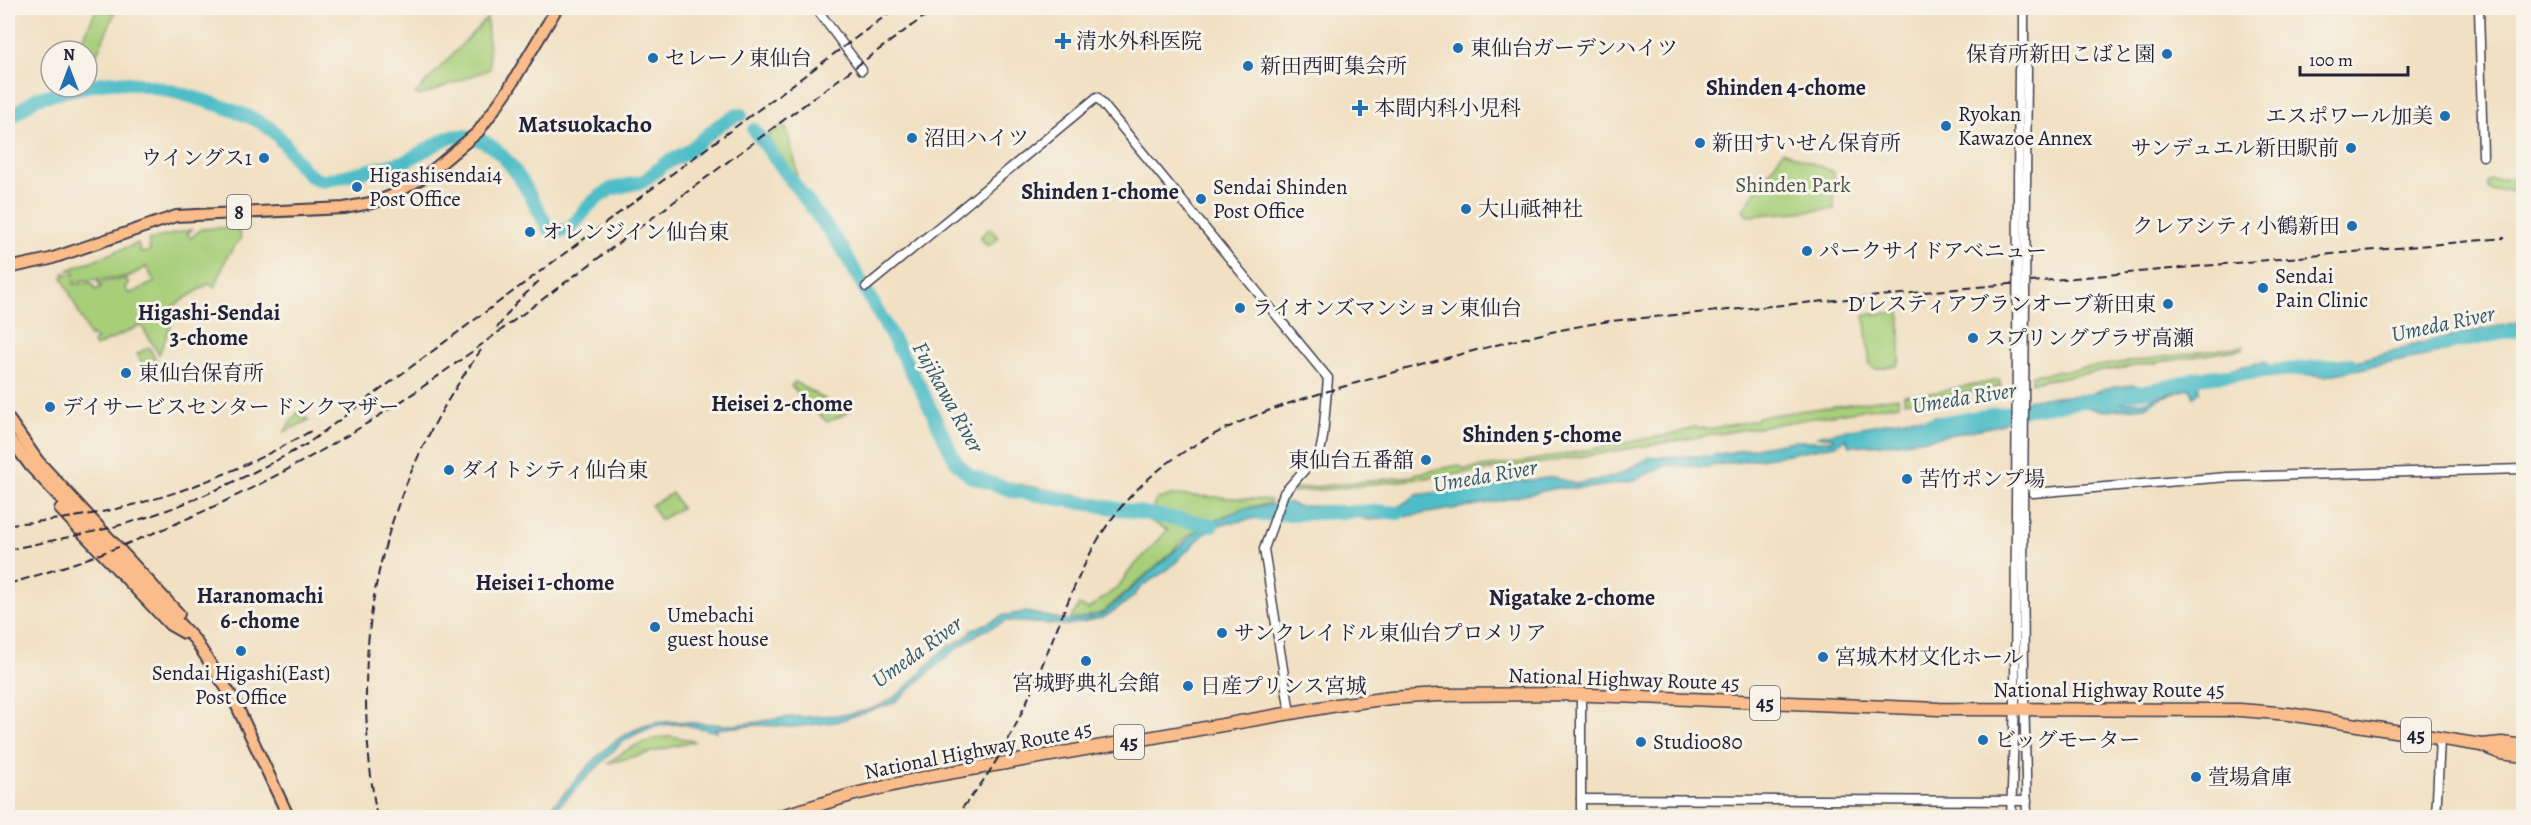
<svg xmlns="http://www.w3.org/2000/svg" width="2531" height="825" font-family="Alegreya,'Noto Serif JP',serif">
<rect width="100%" height="100%" fill="#f7f3e8"/>
<filter id="ink" filterUnits="userSpaceOnUse"><feTurbulence type="fractalNoise" baseFrequency=".0167" numOctaves="2"/><feDisplacementMap in="SourceGraphic" scale="12" xChannelSelector="R" yChannelSelector="G"/><feConvolveMatrix kernelMatrix="1 2 1 2 8 2 1 2 1" color-interpolation-filters="sRGB"/></filter>
<filter id="wash" filterUnits="userSpaceOnUse"><feTurbulence type="fractalNoise" baseFrequency=".008" numOctaves="4" result="noise"/><feDisplacementMap in="SourceGraphic" scale="24" xChannelSelector="R" yChannelSelector="G"/><feGaussianBlur stdDeviation="1.35" result="paint"/><feColorMatrix in="noise" values="0 0 0 0 0 0 0 0 0 0 0 0 0 0 0 0 0 1.4 0 .05"/><feComposite in="paint" operator="in"/></filter>
<g filter="url(#wash)">
<rect width="100%" height="100%" fill="#f1e0c2"/>
<!-- green -->
<g fill="#a7cf79" stroke="#64785a" stroke-width="1.5" fill-rule="evenodd">
<path d="M97 8H106L115 12 93 63 87 65V51H77Z"/>
<path d="M487 18 490 69 420 96 415 94Z"/>
<path d="M782 125 786 128 796 165 797 180 767 136Z"/>
<path d="M1783 151 1834 172V209L1747 216 1743 210Z"/>
<path d="M2514 178 2520 184 2515 190 2492 191 2487 188V183L2490 180Z"/>
<path d="M234 227 239 232 241 238 227 256 215 288 210 283 173 306 176 313 159 354 141 325 95 347 93 343 97 339 92 335 90 337 62 277 65 276 64 273 74 275 75 272 68 270 138 243 141 253 150 251 148 240 193 229 187 234 191 238 201 229ZM146 267 155 282 129 294 125 287 129 284 126 279 98 282 101 287 96 290 92 283 74 284V281L128 277Z"/>
<path d="M990 228 999 238 988 247 980 237Z"/>
<path d="M1900 312V361L1896 366 1875 369 1870 365 1864 315Z"/>
<path d="M2243 346V349L2032 382V375Z"/>
<path d="M149 347 160 367 148 375 137 354Z"/>
<path d="M1999 380 2001 387 1904 402V395L1926 394Z"/>
<path d="M795 382 848 413 827 422 791 386Z"/>
<path d="M1898 397 1899 404 1524 466 1334 489 1293 492 1295 489 1414 476 1415 474 1459 465 1464 469 1523 462 1678 433 1694 427 1708 429 1756 420 1758 417Z"/>
<path d="M297 413 309 420 284 432Z"/>
<path d="M1007 482 1103 500 1110 502 1111 506 1002 486Z"/>
<path d="M672 493 681 508 660 520 651 505Z"/>
<path d="M1176 495 1271 500 1270 503 1242 509 1211 522 1152 509 1157 499Z"/>
<path d="M1150 515 1203 526 1180 542 1172 552 1103 612 1091 617 1070 620 1079 605 1088 609 1118 587 1131 569 1168 530 1148 520Z"/>
<path d="M672 736 695 741 609 763C627 746 648 739 672 736Z"/>
</g>
<!-- water -->
<path fill="#4fbdc7" stroke="#387081" stroke-width="1.5" fill-rule="evenodd" d="M2523 321V329L2515 327 2444 341 2449 351 2325 376 2248 370 2224 376 2216 381 2198 384 2200 391 2194 396 2190 388 2158 399 2145 407 2104 411 2081 406 2030 404 2000 425 1934 438 1888 444 1849 446 1846 438 1836 445 1772 457 1704 467 1668 465 1629 482 1588 488H1557L1489 503 1415 515 1369 520 1348 515H1321L1296 511 1214 526 1206 532 1170 568 1142 586 1132 598 1105 617 1068 625 1006 621 979 633 951 653 894 703 835 722 793 727 759 725 715 729 717 732C705 730 692 725 680 724 659 723 635 732 619 745L548 817 537 818C574 792 595 745 639 728 669 716 698 725 729 725 751 725 771 718 793 717 821 716 852 717 878 706 908 694 926 662 951 644V646L969 635 970 631 999 618 1000 616 1026 612 1069 621 1104 613 1203 526 1242 509 1289 502 1296 506H1342L1369 515 1395 509 1416 495 1553 477 1576 484 1615 476 1651 457 1709 456 1793 441H1832L1833 438 1816 436 1915 417 1929 420 1935 416 1943 417 1941 421H1970L2031 399 2090 394 2106 388 2133 385 2149 387 2155 397 2181 391 2189 383 2233 368 2264 362 2283 372 2331 368 2436 339ZM2126 389H2148L2152 398 2144 402 2109 403 2105 399Z"/>
<g fill="none" stroke-linecap="round" stroke-linejoin="round">
<!-- river -->
<g stroke="#4fbdc7" stroke-width="14">
<path d="M87 86C98 84 108 81 119 82 151 83 248 110 272 130 290 145 299 176 323 181L404 162 447 138C500 124 527 191 548 228L556 232 570 229 589 205 599 197 611 189 644 181 663 165 687 152 719 125 737 115H741"/>
<path d="M8 119 37 98 83 87"/>
<path d="M754 130 842 248 919 385 956 462 970 476 1014 491 1212 525"/>
<path d="M2429 348 2524 329"/>
<path d="M1925 425 2118 396 2175 385 2195 378 2351 364"/>
<path d="M1262 515 1377 511 1398 513"/>
</g>
</g>
</g>
<g filter="url(#ink)">
<g fill="none" stroke-linecap="round" stroke-linejoin="round">
<!-- minor casing -->
<g stroke="#413e4f" stroke-width="11">
<g id="minor">
<path d="M816 8 862 70"/>
<path d="M2024 8V57L2027 69 2026 189"/>
<path d="M2479 8 2483 156"/>
<path d="M2018 189 2019 69 2024 57"/>
<path d="M866 287 1097 97 1328 378 1323 437 1320 452 1284 493 1264 549 1290 713"/>
<path d="M2033 493 2227 477 2524 469"/>
<path d="M2023 511 2024 691 2027 818"/>
<path d="M1581 799 2027 801"/>
<path d="M1581 818V695"/>
<path d="M2011 818 2015 703 2016 511"/>
<path d="M2436 818 2440 739"/>
</g>
</g>
<!-- major casing -->
<g stroke="#413e4f" stroke-width="14">
<g id="major">
<path d="M8 268 50 259 176 216 344 208 376 202 393 195 427 175 478 132 508 90 557 8"/>
<path d="M8 418 38 461 179 614"/>
<path d="M8 436 31 467 195 640 234 700 289 818"/>
<path d="M60 509 170 625 184 633"/>
</g>
</g>
<!-- highway casing -->
<g stroke="#413e4f" stroke-width="15">
<g id="highway">
<path d="M2482 745 2502 743 2524 746"/>
<path d="M775 818 851 795 931 776 1337 705 1390 698 1438 695 1566 694 1939 709 2240 710 2289 714 2481 745 2501 753 2524 756"/>
</g>
</g>
<!-- minor -->
<use href="#minor" stroke="#fff" stroke-width="8"/>
<!-- major -->
<use href="#major" stroke="#f9bc8a" stroke-width="10"/>
<!-- highway -->
<use href="#highway" stroke="#f9bc8a" stroke-width="12"/>
<!-- rail -->
<g stroke="#22223b" stroke-width="2" stroke-dasharray="9 4.5" stroke-linecap="butt">
<path d="M497 328 515 304 541 279"/>
<path d="M8 524C122 517 211 487 311 431"/>
<path d="M8 550C51 540 96 533 138 520 198 501 252 474 307 444L896 8"/>
<path d="M8 584C141 546 272 485 388 410 456 366 520 315 585 268 702 181 818 94 936 8"/>
<path d="M377 818C347 641 377 496 481 350"/>
<path d="M953 818C1026 740 1043 646 1090 554 1153 433 1279 405 1399 371 1469 352 1539 332 1610 321L2505 238"/>
</g>
<!-- minor-bridge casing -->
<g stroke="#413e4f" stroke-width="11" stroke-linecap="butt">
<g id="minor-bridge">
<path d="M2016 511 2018 189"/>
<path d="M2023 511 2026 189"/>
</g>
</g>
<!-- minor-bridge -->
<use href="#minor-bridge" stroke="#fff" stroke-width="8"/>
</g>
</g>
<!-- markers -->
<g fill="#1f6fb2" stroke="#f7f3e8" stroke-width="2">
<path d="M1060 32h6v6h6v6h-6v6h-6v-6h-6v-6h6z"/>
<circle cx="1458" cy="48" r="6"/>
<circle cx="2167" cy="54" r="6"/>
<circle cx="653" cy="58" r="6"/>
<circle cx="1248" cy="66" r="6"/>
<path d="M1357 99h6v6h6v6h-6v6h-6v-6h-6v-6h6z"/>
<circle cx="2445" cy="116" r="6"/>
<circle cx="1946" cy="126" r="6"/>
<circle cx="912" cy="138" r="6"/>
<circle cx="1700" cy="143" r="6"/>
<circle cx="2351" cy="148" r="6"/>
<circle cx="264" cy="158" r="6"/>
<circle cx="357" cy="187" r="6"/>
<circle cx="1201" cy="199" r="6"/>
<circle cx="1466" cy="209" r="6"/>
<circle cx="2352" cy="226" r="6"/>
<circle cx="530" cy="232" r="6"/>
<circle cx="1807" cy="251" r="6"/>
<circle cx="2263" cy="288" r="6"/>
<circle cx="2168" cy="304" r="6"/>
<circle cx="1240" cy="308" r="6"/>
<circle cx="1973" cy="338" r="6"/>
<circle cx="126" cy="373" r="6"/>
<circle cx="50" cy="407" r="6"/>
<circle cx="1426" cy="460" r="6"/>
<circle cx="449" cy="470" r="6"/>
<circle cx="1907" cy="479" r="6"/>
<circle cx="655" cy="627" r="6"/>
<circle cx="1222" cy="633" r="6"/>
<circle cx="241" cy="651" r="6"/>
<circle cx="1823" cy="657" r="6"/>
<circle cx="1086" cy="661" r="6"/>
<circle cx="1188" cy="686" r="6"/>
<circle cx="1983" cy="740" r="6"/>
<circle cx="1641" cy="742" r="6"/>
<circle cx="2196" cy="777" r="6"/>
</g>
<g text-anchor="middle" dominant-baseline="central" stroke-width="6" stroke-linejoin="round" paint-order="stroke">
<!-- shield labels -->
<g fill="#f7f3e8" stroke="#62616f" stroke-width="1.5">
<rect x="227" y="195" width="24" height="34" rx="4.5"/>
<rect x="1750" y="686" width="30" height="34" rx="4.5"/>
<rect x="2401" y="718" width="30" height="34" rx="4.5"/>
<rect x="1114" y="725" width="30" height="34" rx="4.5"/>
</g>
<g font-size="20" font-weight="bold" fill="#22223b">
<text x="239" y="212">8</text>
<text x="1765" y="703">45</text>
<text x="2416" y="735">45</text>
<text x="1129" y="742">45</text>
</g>
<!-- poi labels -->
<g font-size="21" fill="#22223b" stroke="#f7f3e8" text-anchor="start">
<text x="1076" y="41">清水外科医院</text>
<text x="1470" y="48">東仙台ガーデンハイツ</text>
<text x="2155" y="54" text-anchor="end">保育所新田こばと園</text>
<text x="665" y="58">セレーノ東仙台</text>
<text x="1260" y="66">新田西町集会所</text>
<text x="1374" y="108">本間内科小児科</text>
<text x="1958" y="114">Ryokan<tspan x="1958" dy="24">Kawazoe Annex</tspan></text>
<text x="2433" y="116" text-anchor="end">エスポワール加美</text>
<text x="924" y="138">沼田ハイツ</text>
<text x="1712" y="143">新田すいせん保育所</text>
<text x="2339" y="148" text-anchor="end">サンデュエル新田駅前</text>
<text x="252" y="158" text-anchor="end">ウイングス1</text>
<text x="369" y="175">Higashisendai4<tspan x="369" dy="24">Post Office</tspan></text>
<text x="1213" y="187">Sendai Shinden<tspan x="1213" dy="24">Post Office</tspan></text>
<text x="1478" y="209">大山祗神社</text>
<text x="2340" y="226" text-anchor="end">クレアシティ小鶴新田</text>
<text x="542" y="232">オレンジイン仙台東</text>
<text x="1819" y="251">パークサイドアベニュー</text>
<text x="2275" y="276">Sendai<tspan x="2275" dy="24">Pain Clinic</tspan></text>
<text x="2156" y="304" text-anchor="end">D'レスティアブランオーブ新田東</text>
<text x="1252" y="308">ライオンズマンション東仙台</text>
<text x="1985" y="338">スプリングプラザ高瀬</text>
<text x="138" y="373">東仙台保育所</text>
<text x="62" y="407">デイサービスセンター ドンクマザー</text>
<text x="1414" y="460" text-anchor="end">東仙台五番舘</text>
<text x="461" y="470">ダイトシティ仙台東</text>
<text x="1919" y="479">苦竹ポンプ場</text>
<text x="667" y="615">Umebachi<tspan x="667" dy="24">guest house</tspan></text>
<text x="1234" y="633">サンクレイドル東仙台プロメリア</text>
<text x="1835" y="657">宮城木材文化ホール</text>
<text x="241" y="673" text-anchor="middle">Sendai Higashi(East)<tspan x="241" dy="24">Post Office</tspan></text>
<text x="1086" y="683" text-anchor="middle">宮城野典礼会館</text>
<text x="1200" y="686">日産プリンス宮城</text>
<text x="1995" y="740">ビッグモーター</text>
<text x="1653" y="742">Studio080</text>
<text x="2208" y="777">萱場倉庫</text>
</g>
<!-- park labels -->
<g font-size="21" fill="#4a564e" stroke="#f7f3e8">
<text x="1793" y="185">Shinden Park</text>
</g>
<!-- street labels -->
<g font-size="21" fill="#22223b" stroke="#f7f3e8">
<text transform="translate(1624 679) rotate(2)">National Highway Route 45</text>
<text x="2109" y="690">National Highway Route 45</text>
<text transform="translate(978 750) rotate(-11)">National Highway Route 45</text>
</g>
<!-- neighbourhood labels -->
<g font-size="22" font-weight="bold" fill="#22223b" stroke="#f7f3e8">
<text x="1786" y="88">Shinden 4-chome</text>
<text x="1100" y="192">Shinden 1-chome</text>
<text x="209" y="313">Higashi-Sendai<tspan x="209" dy="25">3-chome</tspan></text>
<text x="782" y="404">Heisei 2-chome</text>
<text x="1542" y="435">Shinden 5-chome</text>
<text x="545" y="583">Heisei 1-chome</text>
<text x="260" y="596">Haranomachi<tspan x="260" dy="25">6-chome</tspan></text>
<text x="1572" y="598">Nigatake 2-chome</text>
</g>
<!-- water labels -->
<g font-size="22" font-style="italic" fill="#32586c" stroke="#f7f3e8">
<text transform="translate(2443 324) rotate(-12)">Umeda River</text>
<text transform="translate(948 397) rotate(61)">Fujikawa River</text>
<text transform="translate(1964 398) rotate(-9)">Umeda River</text>
<text transform="translate(1485 476) rotate(-10)">Umeda River</text>
<text transform="translate(917 652) rotate(-36)">Umeda River</text>
</g>
<!-- quarter labels -->
<g font-size="24" font-weight="bold" fill="#22223b" stroke="#f7f3e8">
<text x="585" y="124">Matsuokacho</text>
</g>
</g>
<!-- margin -->
<rect width="2531" height="825" fill="none" stroke="#f7f3e8" stroke-width="30"/>
<!-- north arrow -->
<g transform="translate(69 69)"><circle r="28" fill="#f7f3e8" stroke="#a29fa3" stroke-width="1.5"/>
<path d="M0-4.5L10 22L0 15L-10 22Z" fill="#1f6fb2"/>
<text y="-9" font-size="16" font-weight="bold" text-anchor="middle" fill="#22223b">N</text>
</g>
<!-- scale -->
<path d="M2300 66v9h108v-9" fill="none" stroke="#22223b" stroke-width="3"/>
<text x="2309" y="66" font-size="18" fill="#22223b" stroke="#f7f3e8" stroke-width="4.5" paint-order="stroke">100 m</text>
</svg>
